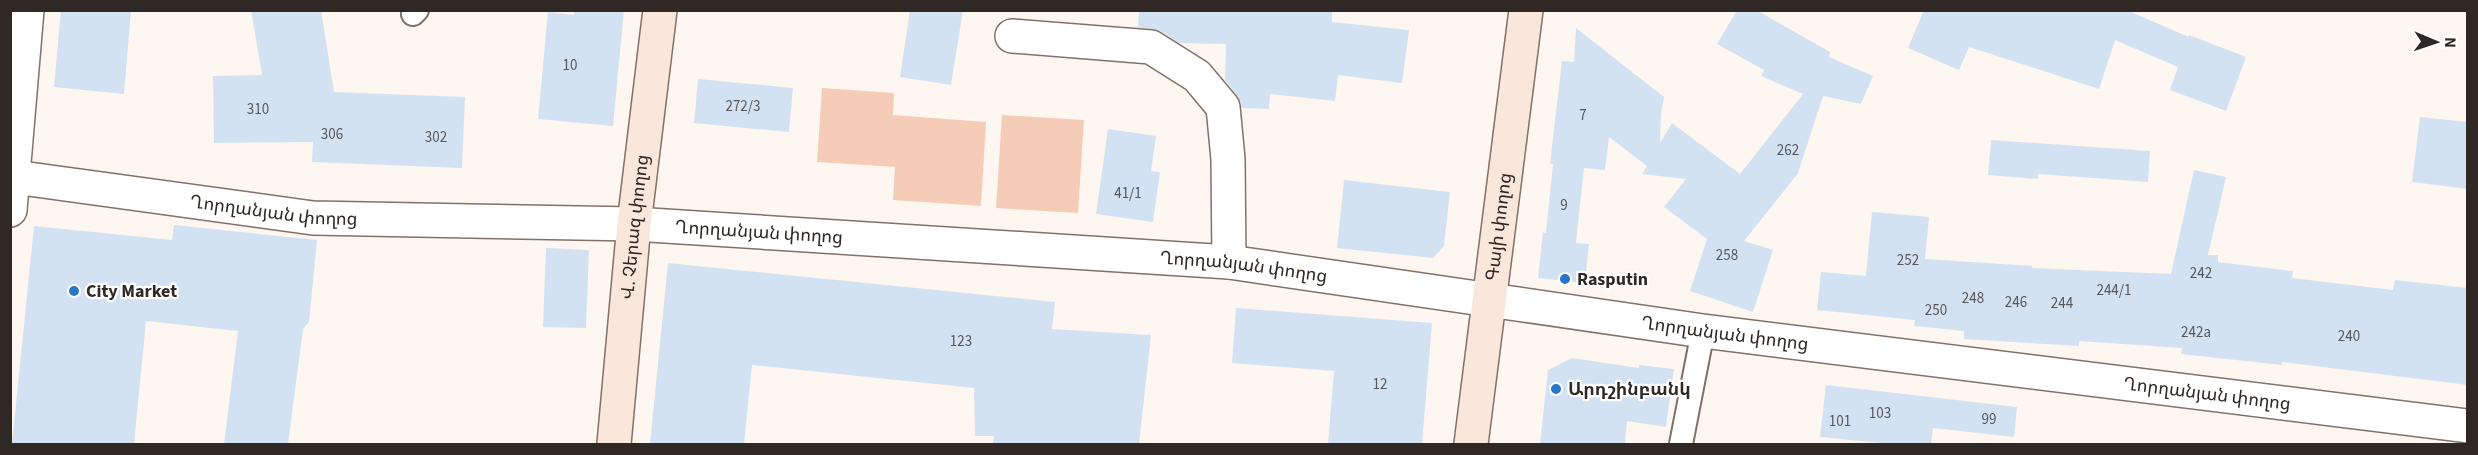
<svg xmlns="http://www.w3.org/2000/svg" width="2478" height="455" font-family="'Source Sans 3','Noto Sans Armenian',sans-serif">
<rect width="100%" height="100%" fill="#fef6f1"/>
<!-- green -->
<g fill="#f5ccb7">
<path d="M822 88 894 93 893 115 986 122 981 206 893 200 895 167 817 162Z"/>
<path d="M1002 115 1084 120 1078 213 996 208Z"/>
</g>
<!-- building -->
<g fill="#d3e2f2">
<path d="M61 10H131L124 94 54 87Z"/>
<path d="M251 10H321L334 92 465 97 462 168 312 162 313 142 214 143 213 76 262 75Z"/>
<path d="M574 10H624L613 126 538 119 548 12 574 15Z"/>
<path d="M910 10H963L951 85 900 77Z"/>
<path d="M1139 10H1332V22L1409 30 1402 83 1338 75 1335 101 1270 94 1269 109 1242 108 1237 95 1225 80 1226 44 1179 43 1161 31 1138 27Z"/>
<path d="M1737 10H1756L1830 52 1829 57 1873 76 1861 104 1823 96 1798 173 1744 241 1773 250 1753 312 1690 291 1707 239 1664 207 1686 179 1642 174 1647 166 1609 137 1605 170 1584 168 1576 243 1589 244 1585 283 1538 278 1543 232 1546 233 1553 164H1550L1562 61 1574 62 1576 28 1664 97 1661 114 1660 143 1672 123 1740 174 1803 94 1761 76 1764 70 1717 44Z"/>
<path d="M1924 10H2126L2189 37V35L2246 57 2226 111 2170 90 2178 67 2115 40 2099 89 1969 47 1959 70 1908 48Z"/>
<path d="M698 79 793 88 789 132 694 123Z"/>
<path d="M2420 117 2468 122V189L2412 182Z"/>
<path d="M1108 129 1156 136 1151 171 1160 172 1153 222 1096 214Z"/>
<path d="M1991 140 2150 151 2148 182 2038 174V179L1988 175Z"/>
<path d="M2194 170 2226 177 2208 255H2218V262L2293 271 2292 278 2393 290 2395 280 2468 288V385L2282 362V365L2181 354 2182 348 2079 341V346L1964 339V331L1914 326 1915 320 1817 310 1821 272 1866 276 1872 212 1929 217 1925 259 2032 266V268L2171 274Z"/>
<path d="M1344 180 1450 192 1444 246 1433 258 1337 248Z"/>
<path d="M174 225 317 240 309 322 303 329 288 444H224L238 331 146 321 134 444H12L34 226 172 240Z"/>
<path d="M546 248 589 250 586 328 543 327Z"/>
<path d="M668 263 1055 302 1052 329 1151 335 1139 444H993L994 436H975L974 388 752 365 744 444H650Z"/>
<path d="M1236 308 1432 323 1422 444H1328L1334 371 1232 363Z"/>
<path d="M1572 358 1639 368V365L1674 369 1666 427 1627 421 1625 444H1540L1548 370Z"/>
<path d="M1826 385 2017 407 2014 437 1933 428 1931 444H1893L1820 437Z"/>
</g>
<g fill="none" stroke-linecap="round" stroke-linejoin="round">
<!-- service casing -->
<g stroke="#837167" stroke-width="26">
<g id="service">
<path d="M413 14 417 10"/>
<path d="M1681 444 1703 331"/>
</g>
</g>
<!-- minor casing -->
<g stroke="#837167" stroke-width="36">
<g id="minor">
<path d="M1012 36 1151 47 1197 76 1223 107 1228 159 1229 262"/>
<path id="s1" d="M14 177 313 218 634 224 1229 262 1703 331 2468 426"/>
<path d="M10 210 27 10"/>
</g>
</g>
<!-- secondary casing -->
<g stroke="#837167" stroke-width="36">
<g id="secondary">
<path id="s2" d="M614 444 634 224 660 10"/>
<path id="s3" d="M1471 444 1526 10"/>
</g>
</g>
<!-- service -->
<use href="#service" stroke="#fff" stroke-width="22"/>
<!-- minor -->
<use href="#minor" stroke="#fff" stroke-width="33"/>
<!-- secondary -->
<use href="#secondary" stroke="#fae7dc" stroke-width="33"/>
</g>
<!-- markers -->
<g fill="#2876c6" stroke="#fff" stroke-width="2">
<circle cx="1565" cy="279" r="6"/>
<circle cx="74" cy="291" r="6"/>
<circle cx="1556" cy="389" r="6"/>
</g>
<g text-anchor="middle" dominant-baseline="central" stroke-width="4.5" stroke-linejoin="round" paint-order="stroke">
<!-- number labels -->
<g font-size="15" fill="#585658">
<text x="570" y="65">10</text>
<text x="743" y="106">272/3</text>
<text x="258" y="109">310</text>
<text x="1583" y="115">7</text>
<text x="332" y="134">306</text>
<text x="436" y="137">302</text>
<text x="1788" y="150">262</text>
<text x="1128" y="193">41/1</text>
<text x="1564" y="205">9</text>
<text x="1727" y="255">258</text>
<text x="1908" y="260">252</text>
<text x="2201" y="273">242</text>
<text x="2114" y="290">244/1</text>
<text x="1973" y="298">248</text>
<text x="2016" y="302">246</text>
<text x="2062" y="303">244</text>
<text x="1936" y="310">250</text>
<text x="2196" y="332">242a</text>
<text x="2349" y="336">240</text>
<text x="961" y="341">123</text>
<text x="1380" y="384">12</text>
<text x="1880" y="413">103</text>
<text x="1989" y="419">99</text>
<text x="1840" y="421">101</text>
</g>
<!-- street labels -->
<g font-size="18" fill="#2f2824" stroke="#fff">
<text stroke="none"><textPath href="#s1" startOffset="262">Ղորղանյան փողոց</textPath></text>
<text stroke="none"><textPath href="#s2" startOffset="218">Վ. Չերազ փողոց</textPath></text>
<text stroke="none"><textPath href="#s3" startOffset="219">Գայի փողոց</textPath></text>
<text stroke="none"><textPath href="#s1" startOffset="748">Ղորղանյան փողոց</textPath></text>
<text stroke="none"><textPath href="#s1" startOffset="1234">Ղորղանյան փողոց</textPath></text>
<text stroke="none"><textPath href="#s1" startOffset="1720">Ղորղանյան փողոց</textPath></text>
<text stroke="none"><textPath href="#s1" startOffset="2206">Ղորղանյան փողոց</textPath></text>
</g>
<!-- poi labels -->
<g font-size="18" font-weight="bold" fill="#2f2824" stroke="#fff" text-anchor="start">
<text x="1577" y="279">Rasputin</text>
<text x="86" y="291">City Market</text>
<text x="1568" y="389">Արդշինբանկ</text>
</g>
</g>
<!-- border -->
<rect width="2478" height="455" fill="none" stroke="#2f2824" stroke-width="24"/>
<!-- north arrow -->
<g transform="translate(2436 42) rotate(92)" stroke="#ffffff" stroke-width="4.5" paint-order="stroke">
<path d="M0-4.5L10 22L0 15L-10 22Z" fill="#2f2824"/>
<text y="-9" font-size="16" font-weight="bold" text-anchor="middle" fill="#2f2824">N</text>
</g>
</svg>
